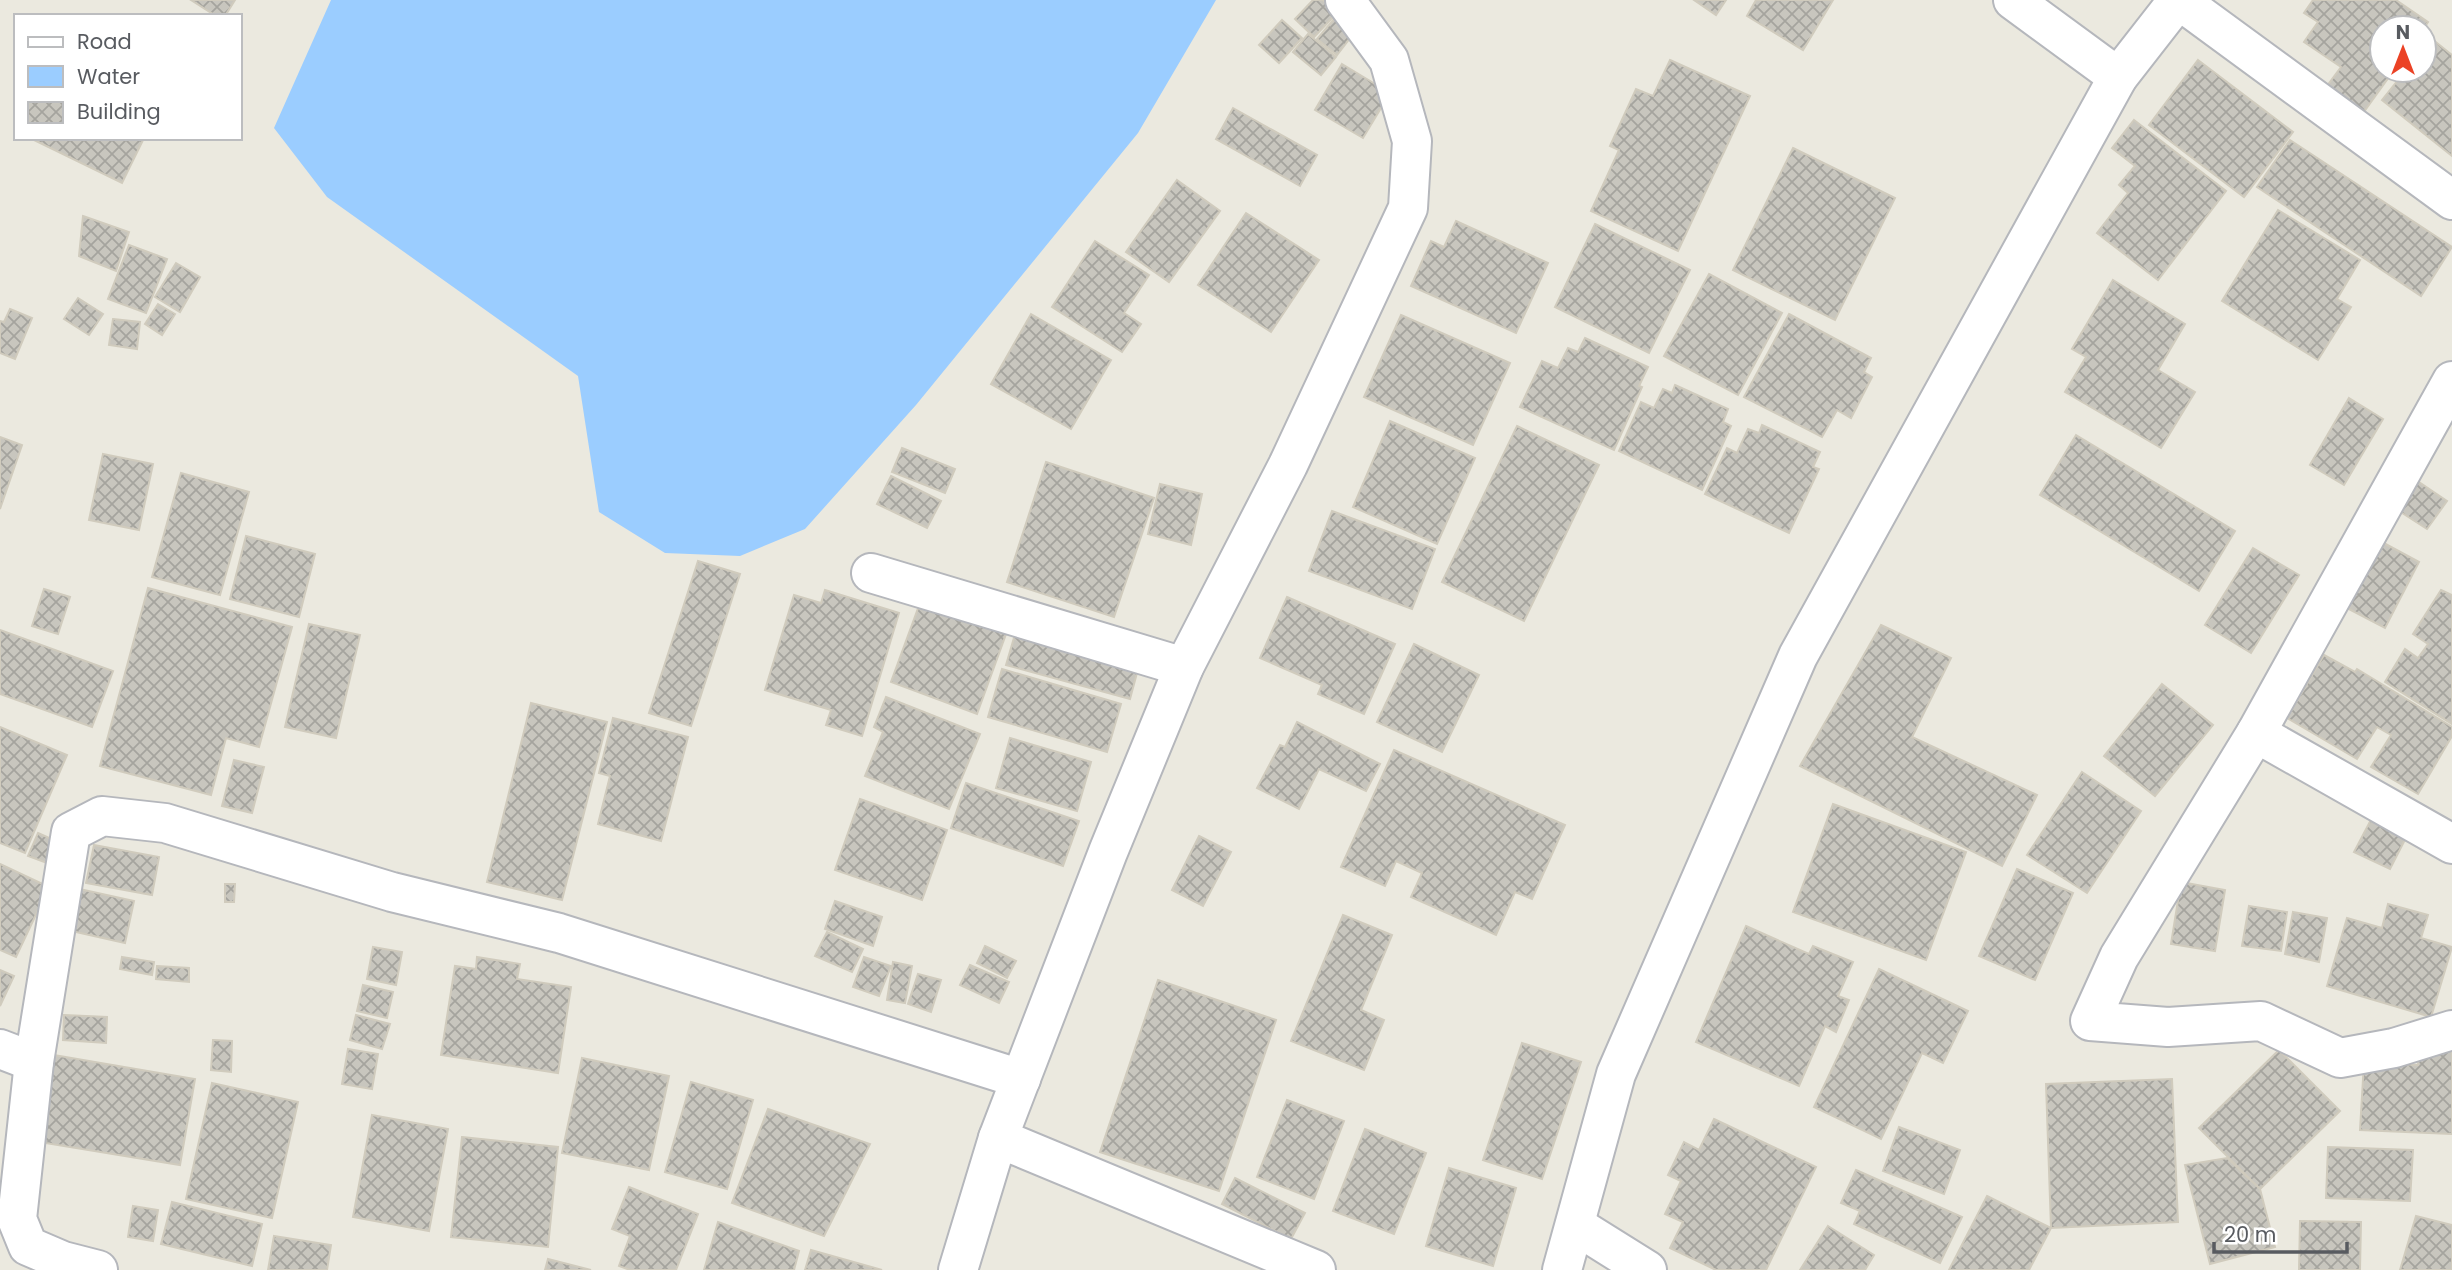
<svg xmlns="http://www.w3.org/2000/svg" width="2452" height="1270" font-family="Poppins,sans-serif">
<defs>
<pattern id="building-cross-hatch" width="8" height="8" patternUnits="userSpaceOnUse" patternTransform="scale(1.75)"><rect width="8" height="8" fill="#c8c6be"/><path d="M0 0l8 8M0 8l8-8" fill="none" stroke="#a5a49e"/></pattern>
</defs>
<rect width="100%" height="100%" fill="#ebe9df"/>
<!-- water -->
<path fill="#9bcdff" d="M331 0H1216L1138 133 916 405 805 529 740 556 665 553 599 512 578 376 327 197 274 128Z"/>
<!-- building -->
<g fill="url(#building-cross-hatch)" stroke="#d0cbbd" stroke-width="2">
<path d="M191 0H235L225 16H216Z"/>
<path d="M1313 0H1323L1337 13 1314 37 1295 19Z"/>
<path d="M1694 0H1726L1716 15Z"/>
<path d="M1756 0H1833L1803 50 1747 16Z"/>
<path d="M2313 0H2396L2428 22 2424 28H2382V70H2394L2358 120 2321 94 2341 67 2304 42 2318 22 2304 13Z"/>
<path d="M1335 18 1354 33 1337 55 1317 39Z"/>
<path d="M1282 20 1302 38 1279 63 1259 45Z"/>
<path d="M1308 34 1336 57 1321 75 1293 52Z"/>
<path d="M2432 39 2452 55V156L2382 100 2406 70H2424V48Z"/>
<path d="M1670 60 1750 96 1678 251 1591 211 1619 150 1610 146 1636 89 1653 96Z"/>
<path d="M2198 60 2293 132 2244 197 2149 125Z"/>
<path d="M1342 64 1390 93 1363 138 1315 110Z"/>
<path d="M1233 108 1317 155 1300 186 1216 139Z"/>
<path d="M2134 120 2226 191 2158 280 2097 233 2128 193 2119 185 2135 166 2112 148Z"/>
<path d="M30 138H144L122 183Z"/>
<path d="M2290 140 2452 247 2421 296 2257 187Z"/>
<path d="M1793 148 1895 198 1835 320 1733 270Z"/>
<path d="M1177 180 1220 211 1169 282 1126 252Z"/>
<path d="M2278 210 2360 260 2337 299 2351 307 2318 360 2222 301Z"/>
<path d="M1246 213 1319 260 1271 332 1198 285Z"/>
<path d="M83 216 129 232 116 271 79 256Z"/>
<path d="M1456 221 1548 263 1516 333 1411 286 1431 241 1444 247Z"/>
<path d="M1595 224 1690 270 1649 353 1555 307Z"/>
<path d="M1095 241 1149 275 1124 313 1141 324 1122 352 1052 307Z"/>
<path d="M129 245 167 259 146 313 108 299Z"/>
<path d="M176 263 200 277 180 312 155 297Z"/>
<path d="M1709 274 1782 313 1738 395 1664 356Z"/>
<path d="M2113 280 2185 324 2158 370 2195 392 2161 448 2065 392 2086 357 2072 349Z"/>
<path d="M78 298 103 314 89 335 64 319Z"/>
<path d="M158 304 175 314 162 335 145 324Z"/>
<path d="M10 309 32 318 15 359 0 353V321L4 322Z"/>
<path d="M1031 314 1111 360 1071 429 991 384Z"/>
<path d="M1789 314 1871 358 1864 372 1872 377 1851 418 1837 410 1822 437 1744 397Z"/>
<path d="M1401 315 1510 363 1473 445 1364 397Z"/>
<path d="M113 319 140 322 137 349 109 345Z"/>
<path d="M1585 338 1648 367 1639 386 1642 387 1614 450 1520 407 1542 361 1558 368 1568 348 1578 352Z"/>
<path d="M1675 385 1728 409 1723 422 1731 426 1702 490 1619 451 1641 402 1654 408 1663 389 1672 393Z"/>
<path d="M2349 398 2383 419 2344 485 2310 465Z"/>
<path d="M1390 421 1475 458 1437 544 1353 507Z"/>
<path d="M1762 425 1820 452 1813 467 1819 469 1789 533 1705 494 1727 448 1737 453 1748 429 1759 433Z"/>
<path d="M1517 426 1599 465 1524 621 1442 582Z"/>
<path d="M2076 435 2235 531 2199 591 2040 495Z"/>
<path d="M0 437 22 445 0 509Z"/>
<path d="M902 448 955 469 945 493 892 472Z"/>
<path d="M103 454 153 464 139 530 89 520Z"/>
<path d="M1046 462 1154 498 1114 617 1007 582Z"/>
<path d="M181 473 249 492 220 595 152 577Z"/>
<path d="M891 476 941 501 927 528 877 504Z"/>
<path d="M2416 480 2447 501 2427 529 2396 509Z"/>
<path d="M1160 484 1202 494 1191 545 1148 534Z"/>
<path d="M1332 511 1435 549 1412 609 1309 571Z"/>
<path d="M246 536 315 554 299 617 230 599Z"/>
<path d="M2380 541 2419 562 2385 628 2345 607Z"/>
<path d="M2253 548 2299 575 2251 653 2205 625Z"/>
<path d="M698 561 740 574 691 726 649 713Z"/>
<path d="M148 588 292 627 259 747 226 738 211 795 100 766Z"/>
<path d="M44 589 70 597 58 634 32 626Z"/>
<path d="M825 590 899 613 862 736 826 725 831 710 765 690 794 595 821 603Z"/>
<path d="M2441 590 2452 595V724L2385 682 2405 649 2418 658 2428 644 2413 634Z"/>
<path d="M924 592 1010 623 977 714 891 682Z"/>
<path d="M1287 597 1395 644 1364 714 1318 694 1322 685 1260 658Z"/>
<path d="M309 624 360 635 336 738 285 727Z"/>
<path d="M1018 624 1141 658 1130 699 1006 665Z"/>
<path d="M1881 625 1951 658 1912 737 2037 795 2002 866 1800 766Z"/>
<path d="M0 630 113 671 92 727 0 694Z"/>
<path d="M1414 644 1479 675 1442 752 1377 722Z"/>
<path d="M2324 655 2355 672 2357 669 2452 727V736L2418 794 2371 767 2391 735 2377 727 2357 759 2287 718Z"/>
<path d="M1002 669 1121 704 1107 752 988 717Z"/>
<path d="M2162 684 2213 725 2155 796 2104 756Z"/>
<path d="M886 697 980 734 949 809 865 776 883 732 874 727Z"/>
<path d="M531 703 607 722 562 900 487 882Z"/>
<path d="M613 718 688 737 661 841 598 824 610 776 599 773Z"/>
<path d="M1297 722 1380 764 1366 791 1319 769 1299 809 1257 788 1280 745 1285 747Z"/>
<path d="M0 727 67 755 25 853 0 843Z"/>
<path d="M1010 738 1091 762 1077 811 996 788Z"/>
<path d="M1394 750 1565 825 1532 899 1515 892 1496 935 1411 897 1422 873 1396 861 1385 886 1341 867Z"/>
<path d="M234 760 264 767 252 813 222 806Z"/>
<path d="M2082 772 2141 811 2087 893 2027 855Z"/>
<path d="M966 783 1079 821 1063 866 951 828Z"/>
<path d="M860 799 947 830 922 900 835 870Z"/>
<path d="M1833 804 1966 852 1926 960 1793 912Z"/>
<path d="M2375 812 2410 830 2390 869 2354 852Z"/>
<path d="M38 833 56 841 47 863 28 856Z"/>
<path d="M1199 836 1231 852 1203 906 1172 890Z"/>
<path d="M94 845 159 857 152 895 86 883Z"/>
<path d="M0 864 49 887 16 957 0 950Z"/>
<path d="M2017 869 2073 893 2035 980 1979 956Z"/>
<path d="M2181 882 2225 890 2215 951 2171 944Z"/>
<path d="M225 884H235L234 902H225Z"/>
<path d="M75 888 134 901 125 943 67 930Z"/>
<path d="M835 901 882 917 873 946 825 929Z"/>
<path d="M2388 904 2428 915 2421 938 2452 947 2431 1017 2327 986 2347 918 2382 928Z"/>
<path d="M2249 906 2287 912 2281 951 2242 946Z"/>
<path d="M2293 912 2327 918 2319 962 2285 954Z"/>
<path d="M1343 915 1392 935 1361 1010 1384 1020 1364 1070 1291 1041Z"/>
<path d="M1746 926 1809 954 1813 946 1853 962 1838 996 1849 1000 1836 1032 1825 1026 1799 1086 1696 1042Z"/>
<path d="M827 932 863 949 852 972 815 956Z"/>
<path d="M985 946 1016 961 1007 978 977 963Z"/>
<path d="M373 947 402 952 396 985 367 979Z"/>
<path d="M122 957 154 962 152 975 120 969Z"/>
<path d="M477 957 520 964 517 979 571 987 558 1073 441 1055 455 966 476 969Z"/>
<path d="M864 957 891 966 879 996 853 987Z"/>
<path d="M893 962 912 966 905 1003 887 1000Z"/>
<path d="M970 965 1009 982 999 1003 960 985Z"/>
<path d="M157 966 189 968V982L156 979Z"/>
<path d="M1879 969 1968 1011 1943 1063 1922 1053 1881 1139 1814 1107Z"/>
<path d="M0 970 14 976 0 1006Z"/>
<path d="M918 974 941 980 931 1012 908 1004Z"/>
<path d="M1158 980 1276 1020 1219 1191 1100 1152Z"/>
<path d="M363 985 393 992 387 1018 357 1011Z"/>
<path d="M64 1015 107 1017 106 1043 63 1040Z"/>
<path d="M356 1015 390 1024 382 1049 350 1040Z"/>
<path d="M213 1040 232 1041 231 1072 211 1070Z"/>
<path d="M1522 1043 1581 1062 1542 1179 1483 1160Z"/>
<path d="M2420 1045 2452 1047V1134L2360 1130 2364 1062 2418 1065Z"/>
<path d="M348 1049 378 1054 372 1089 342 1084Z"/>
<path d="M2279 1050 2340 1111 2260 1189 2199 1128Z"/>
<path d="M48 1054 195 1079 180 1165 33 1141Z"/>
<path d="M582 1058 669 1076 649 1170 562 1153Z"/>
<path d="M2172 1079 2178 1222 2051 1228 2046 1084Z"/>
<path d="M691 1082 753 1100 727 1189 665 1172Z"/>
<path d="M212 1083 298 1102 272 1218 186 1199Z"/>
<path d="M1287 1100 1344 1121 1314 1199 1257 1177Z"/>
<path d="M768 1109 870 1144 824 1236 732 1203Z"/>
<path d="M372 1115 448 1129 429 1231 353 1217Z"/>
<path d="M1714 1119 1816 1167 1766 1270H1716L1670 1248 1683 1222 1665 1214 1681 1181 1668 1175 1684 1142 1699 1150Z"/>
<path d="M1899 1127 1960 1150 1944 1194 1883 1171Z"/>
<path d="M1365 1129 1426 1153 1394 1234 1333 1211Z"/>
<path d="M462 1137 558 1147 548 1247 451 1237Z"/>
<path d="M2328 1147 2413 1150 2410 1201 2326 1198Z"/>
<path d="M2227 1158 2260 1189 2275 1247 2210 1264 2185 1165Z"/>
<path d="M1449 1168 1516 1188 1493 1266 1426 1246Z"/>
<path d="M1856 1170 1962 1217 1940 1263 1854 1224 1860 1211 1841 1203Z"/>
<path d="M1235 1178 1305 1213 1291 1239 1222 1204Z"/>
<path d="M629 1187 698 1214 676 1270H630L619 1266 630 1236 612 1229Z"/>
<path d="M1987 1196 2051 1228 2029 1270H1949Z"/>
<path d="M172 1202 262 1224 252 1266 161 1244Z"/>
<path d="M133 1206 158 1210 153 1241 128 1237Z"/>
<path d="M2416 1216 2452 1225V1270H2400Z"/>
<path d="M2300 1221 2361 1222 2360 1270H2299Z"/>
<path d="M718 1222 799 1251 794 1270H704Z"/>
<path d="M1828 1226 1874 1255 1865 1270H1800Z"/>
<path d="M274 1236 331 1245 327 1270H268Z"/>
<path d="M811 1250 882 1270H805Z"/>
<path d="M548 1259 591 1270H545Z"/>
</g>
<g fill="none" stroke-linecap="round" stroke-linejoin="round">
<!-- minor casing -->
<g stroke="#b5b7bc" stroke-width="42">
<g id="minor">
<path d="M2013 0 2118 77"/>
<path d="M2179 0 2452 200"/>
<path d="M2452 381 2256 733 2119 957 2090 1021 2168 1027 2261 1021 2340 1058 2394 1048 2452 1030"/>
<path d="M871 573 1184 667"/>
<path d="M2256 733 2452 844"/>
<path d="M0 1049 34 1062"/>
<path d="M998 1138 1108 852 1184 667 1288 465 1408 208 1412 141 1389 60 1345 0"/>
<path d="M1575 1225 1647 1270"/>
<path d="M98 1270 63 1261 28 1246 17 1219 34 1062 71 832 102 816 165 823 392 892 559 933 1021 1079"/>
<path d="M958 1270 998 1138 1316 1270"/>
<path d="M1562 1270 1616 1074 1798 656 2118 77 2178 0"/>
</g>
</g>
<!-- minor -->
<use href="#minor" stroke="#fff" stroke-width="38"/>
</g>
<!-- legend -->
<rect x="14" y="14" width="228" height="126" fill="#ffffff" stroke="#bcbdbf" stroke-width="2"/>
<rect x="28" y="37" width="35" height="10" fill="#ffffff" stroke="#bcbdbf" stroke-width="2"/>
<text x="77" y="49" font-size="21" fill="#585b60">Road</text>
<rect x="28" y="66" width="35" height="21" fill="#9bcdff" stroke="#bcbdbf" stroke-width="2"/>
<text x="77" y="84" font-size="21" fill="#585b60">Water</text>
<rect x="28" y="102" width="35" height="21" fill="url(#building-cross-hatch)" stroke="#bcbdbf" stroke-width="2"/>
<text x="77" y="119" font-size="21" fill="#585b60">Building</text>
<!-- north arrow -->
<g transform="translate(2403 49)"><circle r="33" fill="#ffffff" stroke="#bcbdbf" stroke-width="2"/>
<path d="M0-5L12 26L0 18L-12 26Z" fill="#eb4225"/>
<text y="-10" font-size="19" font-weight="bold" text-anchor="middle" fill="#585b60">N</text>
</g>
<!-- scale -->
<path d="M2214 1242v10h133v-10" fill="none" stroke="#585b60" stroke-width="3.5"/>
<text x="2224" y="1242" font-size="21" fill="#585b60" stroke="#ffffff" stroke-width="5" paint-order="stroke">20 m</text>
</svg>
